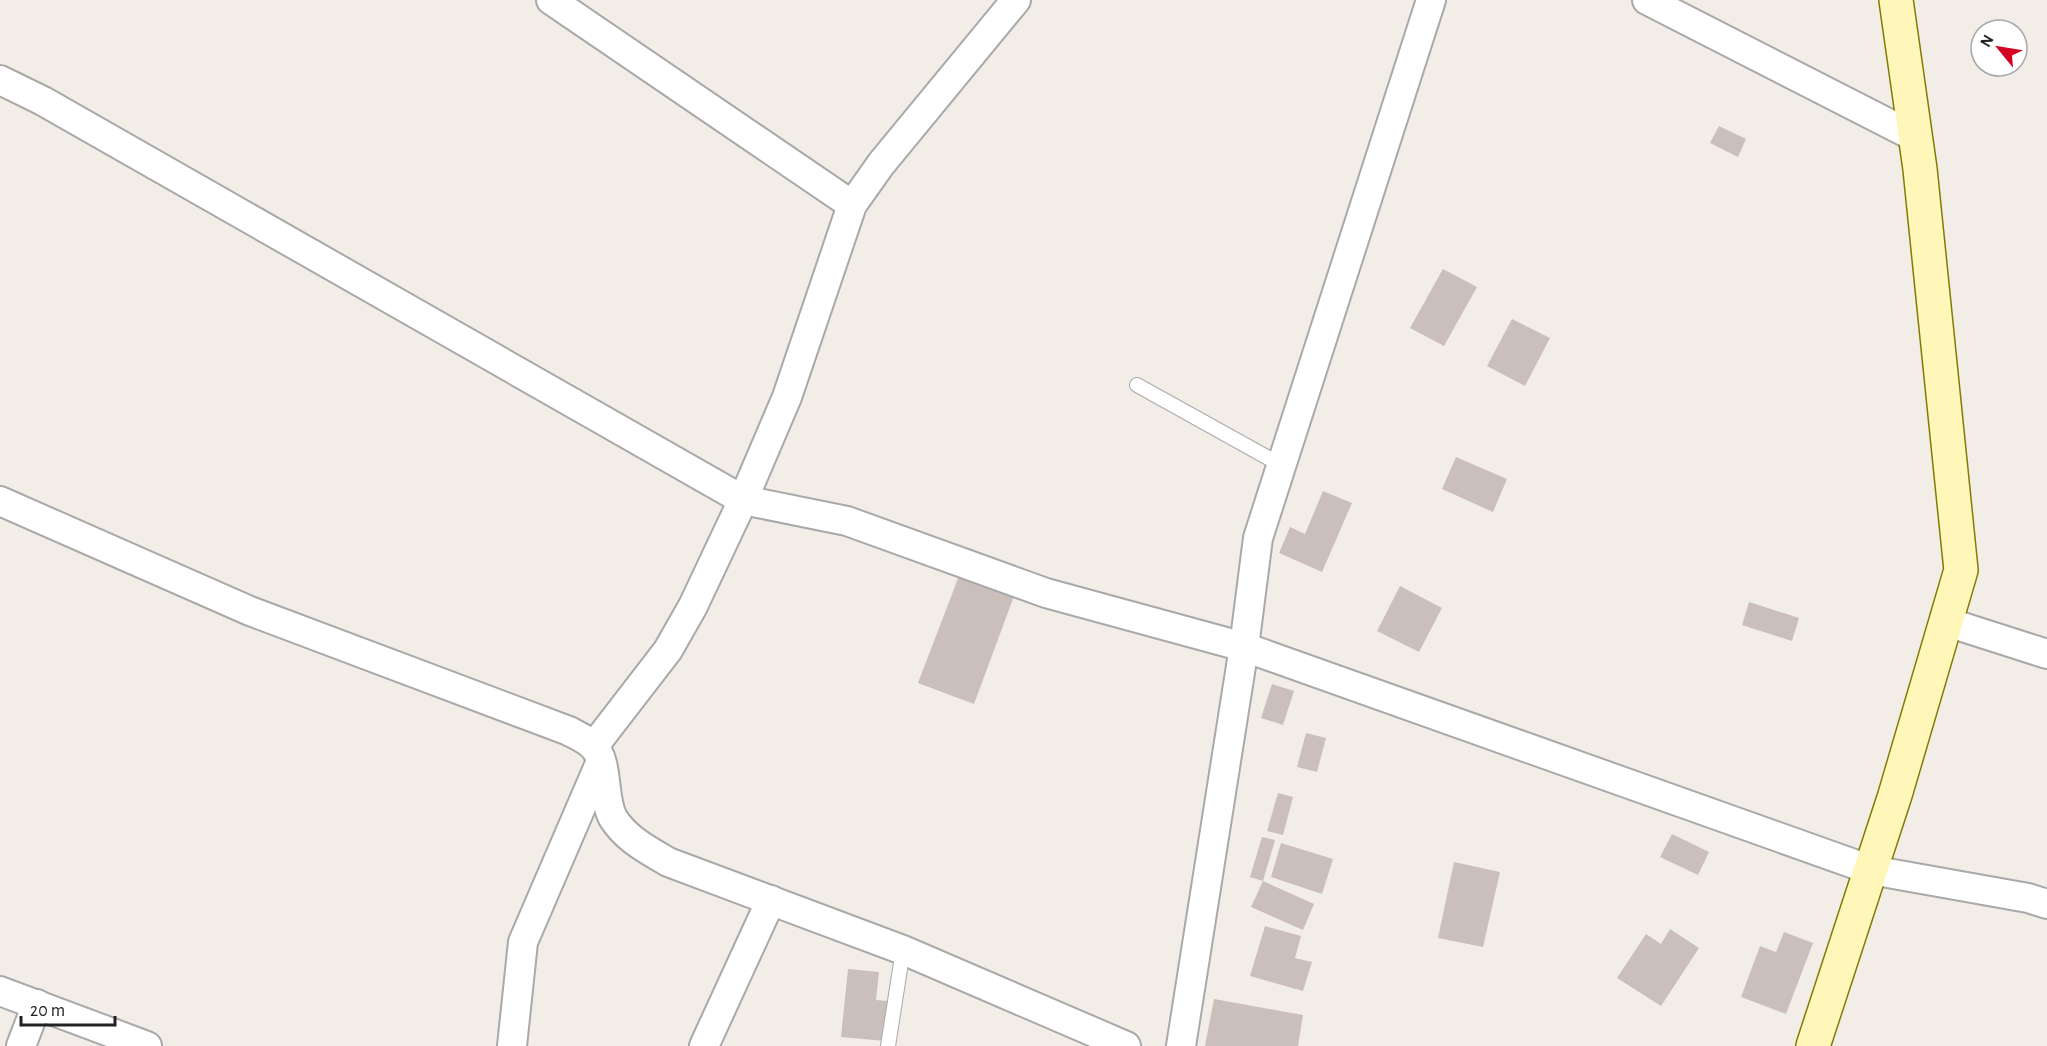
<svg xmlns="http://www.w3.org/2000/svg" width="2047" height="1046" font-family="'Alegreya Sans',sans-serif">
<rect width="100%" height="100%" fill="#f3ede8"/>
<!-- building -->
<g fill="#cbbfbb">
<path d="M1719 126 1746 139 1738 157 1710 143Z"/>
<path d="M1443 269 1477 287 1444 346 1410 328Z"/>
<path d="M1512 319 1550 338 1525 386 1487 366Z"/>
<path d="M1456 457 1507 479 1493 512 1442 489Z"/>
<path d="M1323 491 1352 503 1322 572 1279 553 1290 527 1305 534Z"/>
<path d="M962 568 1017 588 974 704 918 683Z"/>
<path d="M1400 586 1442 608 1419 652 1377 631Z"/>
<path d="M1749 602 1799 618 1792 641 1742 625Z"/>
<path d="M1272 684 1294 691 1283 725 1261 718Z"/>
<path d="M1306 733 1326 738 1317 772 1297 767Z"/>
<path d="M1278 793 1293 797 1283 835 1267 831Z"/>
<path d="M1672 834 1709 852 1698 875 1660 857Z"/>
<path d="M1262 837 1275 840 1263 881 1250 877Z"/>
<path d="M1281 843 1333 859 1322 894 1271 877Z"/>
<path d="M1454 862 1500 872 1483 947 1438 938Z"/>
<path d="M1263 881 1314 904 1303 930 1251 907Z"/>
<path d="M1265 926 1301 936 1295 958 1312 962 1303 991 1250 976Z"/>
<path d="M1670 929 1699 948 1661 1006 1617 978 1646 934 1661 944Z"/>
<path d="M1784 932 1813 943 1786 1014 1741 997 1760 946 1776 952Z"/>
<path d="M848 969 879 972 876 1000 888 1001 885 1041 841 1037Z"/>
<path d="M1214 999 1303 1015 1298 1046H1205Z"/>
</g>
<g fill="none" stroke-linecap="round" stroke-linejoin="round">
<!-- service casing -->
<g stroke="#a9a9a9" stroke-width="16">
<g id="service">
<path d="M1137 385 1281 465"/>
<path d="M888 1046 903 950"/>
</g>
</g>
<!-- minor casing -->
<g stroke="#a9a9a9" stroke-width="32">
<g id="minor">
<path d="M551 0 852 205"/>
<path d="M1647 0 1915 137"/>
<path d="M0 80 43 101 743 500 847 521 1046 593 1244 647 1871 870 2028 898 2047 904"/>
<path d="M0 501 250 611 569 731C576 735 586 739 593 746 609 761 602 798 613 818 626 839 648 850 668 862L903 950 1126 1046"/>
<path d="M1947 622 2047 654"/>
<path d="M594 746 668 650 693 606 743 500 787 397 852 205 881 164 1016 0"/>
<path d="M0 991 147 1046"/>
<path d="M21 1046 37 1004"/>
<path d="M512 1046 523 942 601 761"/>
<path d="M704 1046 771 900"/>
<path d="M1181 1046 1244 647 1258 538 1431 0"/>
</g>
</g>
<!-- secondary casing -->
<g stroke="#827b00" stroke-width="36">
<path id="secondary" d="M1813 1046 1895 795 1961 570 1920 169 1896 0"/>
</g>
<!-- service -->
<use href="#service" stroke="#fff" stroke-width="14"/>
<!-- minor -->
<use href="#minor" stroke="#fff" stroke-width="28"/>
<!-- secondary -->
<use href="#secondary" stroke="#fff7ba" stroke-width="33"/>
</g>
<!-- north arrow -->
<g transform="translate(1999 48) rotate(300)"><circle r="28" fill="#ffffff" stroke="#a7a7a7" stroke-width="1.5"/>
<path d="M0-4.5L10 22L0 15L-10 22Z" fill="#d40022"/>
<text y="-9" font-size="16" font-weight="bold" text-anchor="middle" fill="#222222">N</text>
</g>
<!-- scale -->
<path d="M21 1016v9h94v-9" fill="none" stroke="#222222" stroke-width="3"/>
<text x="30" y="1016" font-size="18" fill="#222222" stroke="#ffffff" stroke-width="4.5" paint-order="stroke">20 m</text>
</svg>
